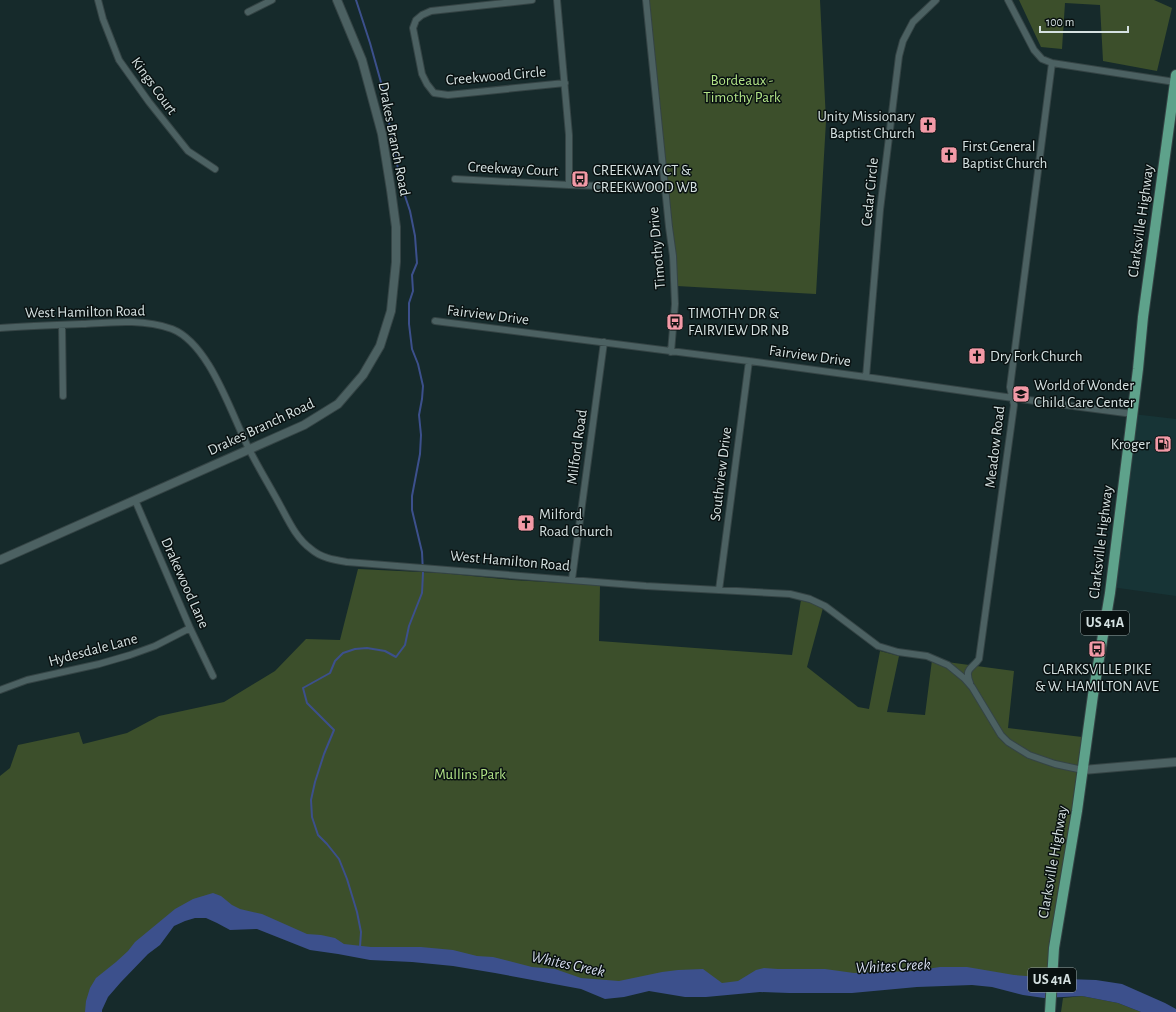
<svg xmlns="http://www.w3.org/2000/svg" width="1176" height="1012" font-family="'Alegreya Sans',sans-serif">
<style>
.built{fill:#173436}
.green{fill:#3c4f2b}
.water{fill:#3c508c}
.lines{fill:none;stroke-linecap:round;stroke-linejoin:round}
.stream{stroke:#3c508c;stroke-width:2}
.minor-casing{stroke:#354445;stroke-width:8}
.tertiary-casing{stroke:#354445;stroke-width:10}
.primary-casing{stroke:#354445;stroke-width:12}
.minor{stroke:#4c6162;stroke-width:6}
.tertiary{stroke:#4c6162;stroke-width:8}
.primary{stroke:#5ea28b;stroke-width:10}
.labels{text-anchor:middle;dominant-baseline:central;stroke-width:3;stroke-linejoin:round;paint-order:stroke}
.shield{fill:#091111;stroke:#98a3a3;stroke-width:1}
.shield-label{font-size:14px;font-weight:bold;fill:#d5e1e1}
.street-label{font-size:15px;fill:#d5e1e1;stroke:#091111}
.park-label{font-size:15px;fill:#b1e286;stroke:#091111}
.poi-label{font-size:15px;fill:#d5e1e1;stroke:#091111;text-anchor:start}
.water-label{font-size:16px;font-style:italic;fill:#d6ddef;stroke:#091111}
</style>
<rect width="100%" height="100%" fill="#162a2b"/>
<path class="built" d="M 1133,414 L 1176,419 L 1176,596 L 1111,587 Z"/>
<path class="green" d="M 649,0 L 820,0 L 826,121 L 816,294 L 677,286 L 675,252 Z
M 1019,0 L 1154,0 L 1172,8 L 1157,71 L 1103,61 L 1100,5 L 1065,3 L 1062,49 L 1041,47 Z
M 358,569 L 441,573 L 512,580 L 600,585 L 599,641 L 792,655 L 801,600 L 815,604 L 823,608 L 807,667 L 858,707 L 869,709 L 880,651 L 899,656 L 887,712 L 925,715 L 932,660 L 1014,671 L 1008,728 L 1082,737 L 1049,982 L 722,986 L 603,985 L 350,947 L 301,936 L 240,914 L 180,913 L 90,1012 L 0,1012 L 0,776 L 10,768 L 18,745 L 79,732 L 83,744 L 127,733 L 159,716 L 224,702 L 275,671 L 306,639 L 340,640 Z
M 1082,996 L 1118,1003 L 1141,1012 L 1061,1012 L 1063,998 Z"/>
<path class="water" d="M 213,893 L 221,896 L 232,905 L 240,909 L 262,914 L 307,934 L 321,935 L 335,938 L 344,944 L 371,947 L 421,947 L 453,950 L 477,956 L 493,957 L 532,967 L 555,969 L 581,978 L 619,981 L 662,972 L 678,970 L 703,969 L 722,983 L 738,981 L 756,970 L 764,968 L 778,969 L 825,969 L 854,973 L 913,971 L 940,967 L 967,967 L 1014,975 L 1067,979 L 1096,980 L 1122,984 L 1165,1003 L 1176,1009 L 1176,1012 L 1141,1012 L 1118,1003 L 1082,996 L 1044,998 L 1023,995 L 992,987 L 972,985 L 917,987 L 852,993 L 789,993 L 760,992 L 706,997 L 685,997 L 649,991 L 624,997 L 605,999 L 581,989 L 495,973 L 453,966 L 412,962 L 370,960 L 338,954 L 310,950 L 257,929 L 230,930 L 217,923 L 206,918 L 195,918 L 185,921 L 174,926 L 160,945 L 148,954 L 121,982 L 108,997 L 102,1010 L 102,1012 L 85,1012 L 86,1001 L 90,988 L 96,978 L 116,962 L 128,951 L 135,942 L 175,909 L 193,899 Z"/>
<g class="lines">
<path class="stream" d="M 356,0 L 370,43 L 382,86 L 397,164 L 404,193 L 410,211 L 415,236 L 417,263 L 412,275 L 413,291 L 409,303 L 409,324 L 412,349 L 418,364 L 423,386 L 422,399 L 419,415 L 421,435 L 420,454 L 412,496 L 412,510 L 422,552 L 423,573 L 422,593 L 409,626 L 405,645 L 396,657 L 385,651 L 367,648 L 355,649 L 343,653 L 335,661 L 330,673 L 303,688 L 307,703 L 334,730 L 324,754 L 315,782 L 311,800 L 312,817 L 318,835 L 327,844 L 339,859 L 347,879 L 357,912 L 361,932 L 360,947"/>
<g class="minor-casing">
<path id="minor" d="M 98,0 L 103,19 L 119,60 L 149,102 L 188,151 L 215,169
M 532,0 L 431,11 L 422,15 L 416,20 L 413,28 L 422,74 L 427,84 L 434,93 L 448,95 L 565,83
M 557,0 L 569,135 L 569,185
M 646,0 L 669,227 L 673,256 L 675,304 L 671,352
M 1008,0 L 1034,50 L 1042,59 L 1052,63 L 1175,82
M 248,12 L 272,0
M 455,179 L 569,185 L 665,188
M 435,321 L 749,361 L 866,377 L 1013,398 L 1133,414
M 62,325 L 63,396
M 0,328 C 28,326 57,325 85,324 C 114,322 144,319 172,329 C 210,344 231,414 249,449 C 259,469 271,488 281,507 C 289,522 297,539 311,549 C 321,558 335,560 347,562 L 646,586 L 790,594 L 810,599 L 825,606 L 878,646 L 898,652 L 927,656 L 948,665 L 965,679 L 972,687 L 1001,735 L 1008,742 L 1029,755 L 1055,764 L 1083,770
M 866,377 L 880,210 L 899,56 L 903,41 L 913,22 L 936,0
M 135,500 L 190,628 L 213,676
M 572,579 L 604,342
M 719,590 L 749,361
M 970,683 C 964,668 972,669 979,659 L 1014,405 L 1010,387 L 1052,63
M 0,690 L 27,680 L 99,664 L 130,655 L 155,646 L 190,628"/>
</g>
<g class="tertiary-casing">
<path id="tertiary" d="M 0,560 L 304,425 L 338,404 L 363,375 L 380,346 L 391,311 L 396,262 L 396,227 L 391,190 L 382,134 L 362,60 L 337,0
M 1083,770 L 1176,762"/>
</g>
<g class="primary-casing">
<path id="primary" d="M 1050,1012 L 1054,948 L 1077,811 L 1093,695 L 1110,593 L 1138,369 L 1143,317 L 1176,75"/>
</g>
<use href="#minor" class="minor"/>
<use href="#tertiary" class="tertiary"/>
<use href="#primary" class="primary"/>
</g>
<defs>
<g id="church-square" transform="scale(0.9)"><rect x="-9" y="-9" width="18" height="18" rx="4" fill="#f39aa7" stroke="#091111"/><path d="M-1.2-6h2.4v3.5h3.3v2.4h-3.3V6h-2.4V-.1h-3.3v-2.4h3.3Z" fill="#111"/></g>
<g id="bus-square" transform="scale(0.9)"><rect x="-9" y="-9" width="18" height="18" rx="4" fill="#f39aa7" stroke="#091111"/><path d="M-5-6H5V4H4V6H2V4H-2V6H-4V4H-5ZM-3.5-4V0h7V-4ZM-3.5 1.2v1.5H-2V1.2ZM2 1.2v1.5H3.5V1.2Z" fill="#111"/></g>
<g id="school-square" transform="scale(0.9)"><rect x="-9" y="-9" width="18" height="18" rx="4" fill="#f39aa7" stroke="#091111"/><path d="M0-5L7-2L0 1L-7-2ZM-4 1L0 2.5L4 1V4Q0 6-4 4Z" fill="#111"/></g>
<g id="fuel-square" transform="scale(0.9)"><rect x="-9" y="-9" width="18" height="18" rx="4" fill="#f39aa7" stroke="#091111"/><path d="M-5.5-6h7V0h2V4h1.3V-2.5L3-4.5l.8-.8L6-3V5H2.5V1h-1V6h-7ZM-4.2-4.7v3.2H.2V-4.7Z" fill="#111"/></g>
</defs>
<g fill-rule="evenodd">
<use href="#church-square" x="928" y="125"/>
<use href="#church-square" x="949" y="155"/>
<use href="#bus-square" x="580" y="179"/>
<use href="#bus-square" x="675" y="322"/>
<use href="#church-square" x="977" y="356"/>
<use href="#school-square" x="1021" y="394"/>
<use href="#fuel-square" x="1163" y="444"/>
<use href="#church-square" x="526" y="523"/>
<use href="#bus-square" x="1097" y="649"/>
</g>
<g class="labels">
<g class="shield">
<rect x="1081" y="611" width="48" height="24" rx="3"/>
<rect x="1028" y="968" width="48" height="24" rx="3"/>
</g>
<g class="shield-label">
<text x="1105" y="623">US 41A</text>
<text x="1052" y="980">US 41A</text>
</g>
<g class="street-label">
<text transform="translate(496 76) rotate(-5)">Creekwood Circle</text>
<text transform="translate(154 86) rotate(54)">Kings Court</text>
<text transform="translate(394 139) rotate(79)">Drakes Branch Road</text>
<text transform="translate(513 169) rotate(3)">Creekway Court</text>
<text transform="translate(870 192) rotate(-84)">Cedar Circle</text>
<text transform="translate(1141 221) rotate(-82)">Clarksville Highway</text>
<text transform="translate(657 248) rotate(-95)">Timothy Drive</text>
<text transform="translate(85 312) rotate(-1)">West Hamilton Road</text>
<text transform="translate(488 315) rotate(7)">Fairview Drive</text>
<text transform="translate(810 356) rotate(8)">Fairview Drive</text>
<text transform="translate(261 427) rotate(-25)">Drakes Branch Road</text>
<text transform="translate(577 447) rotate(-82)">Milford Road</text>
<text transform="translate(995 447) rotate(-83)">Meadow Road</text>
<text transform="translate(721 474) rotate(-83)">Southview Drive</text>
<text transform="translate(1101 542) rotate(-83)">Clarksville Highway</text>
<text transform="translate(510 561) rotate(5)">West Hamilton Road</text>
<text transform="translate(185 583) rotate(66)">Drakewood Lane</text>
<text transform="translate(93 650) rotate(-15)">Hydesdale Lane</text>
<text transform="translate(1053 862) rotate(-80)">Clarksville Highway</text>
</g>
<g class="park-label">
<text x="742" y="80">Bordeaux -<tspan x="742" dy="17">Timothy Park</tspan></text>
<text x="470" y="774">Mullins Park</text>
</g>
<g class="poi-label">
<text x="915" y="116" text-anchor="end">Unity Missionary<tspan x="915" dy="17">Baptist Church</tspan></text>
<text x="962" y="146">First General<tspan x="962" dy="17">Baptist Church</tspan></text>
<text x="593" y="170">CREEKWAY CT &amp;<tspan x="593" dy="17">CREEKWOOD WB</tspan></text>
<text x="688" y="313">TIMOTHY DR &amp;<tspan x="688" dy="17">FAIRVIEW DR NB</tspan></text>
<text x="990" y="356">Dry Fork Church</text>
<text x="1034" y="385">World of Wonder<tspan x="1034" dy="17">Child Care Center</tspan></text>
<text x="1150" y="444" text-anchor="end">Kroger</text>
<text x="539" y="514">Milford<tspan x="539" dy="17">Road Church</tspan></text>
<text x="1097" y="669" text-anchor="middle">CLARKSVILLE PIKE<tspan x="1097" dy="17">&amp; W. HAMILTON AVE</tspan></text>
</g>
<g class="water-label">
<text transform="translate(568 964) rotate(12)">Whites Creek</text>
<text transform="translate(893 966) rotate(-3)">Whites Creek</text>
</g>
</g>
<path d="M1040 26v6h88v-6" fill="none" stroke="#d5e1e1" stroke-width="2"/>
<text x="1046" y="26" font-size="12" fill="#d5e1e1" stroke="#091111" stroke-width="3" paint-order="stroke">100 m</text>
</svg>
